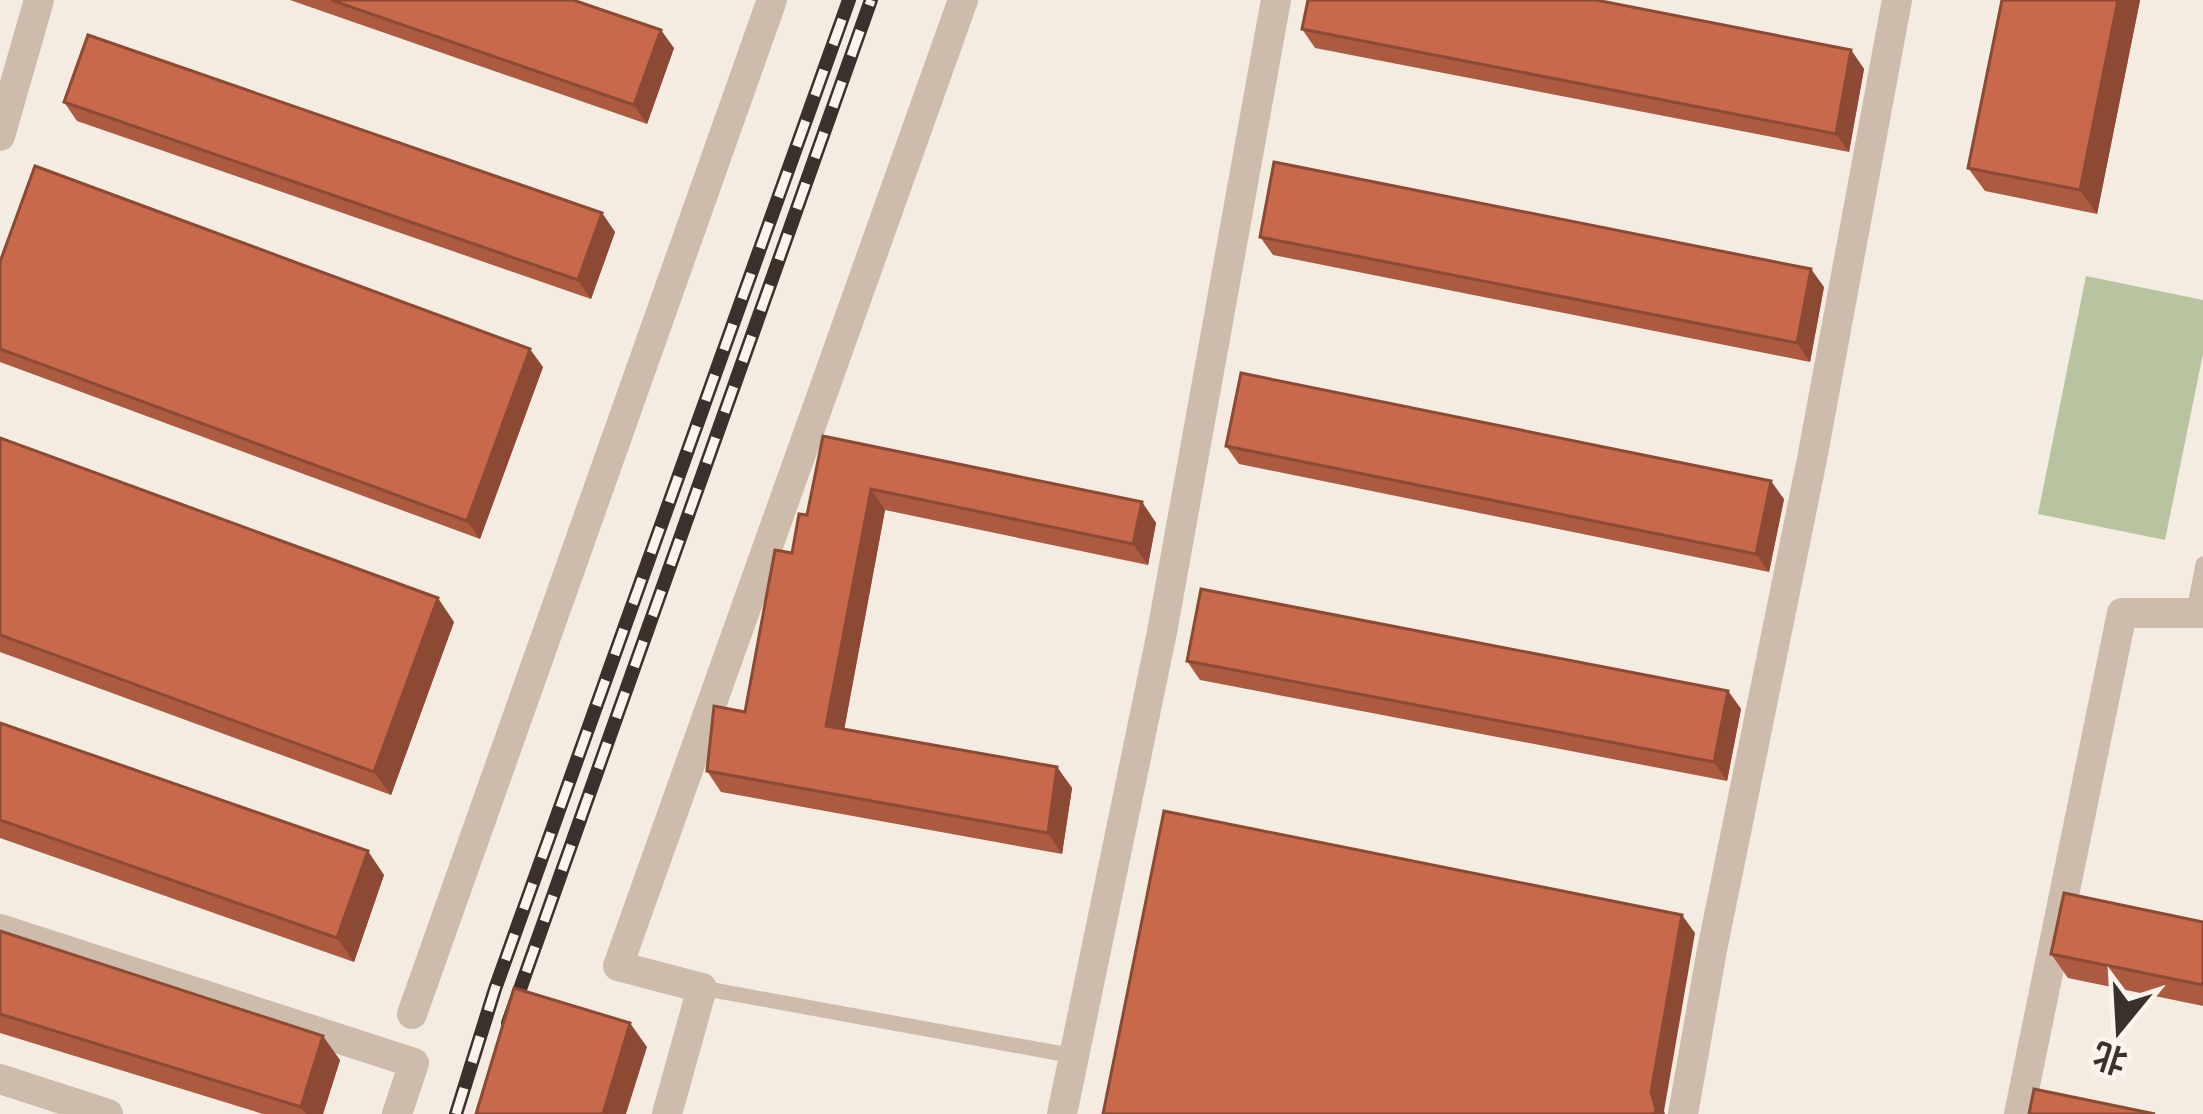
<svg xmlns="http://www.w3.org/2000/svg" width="2203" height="1114" font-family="Arial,'Noto Sans SC',sans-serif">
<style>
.park{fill:#b8c4a0}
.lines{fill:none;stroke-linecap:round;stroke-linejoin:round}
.service{stroke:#cdbbac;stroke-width:15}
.minor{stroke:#cdbbac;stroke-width:30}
.rail-casing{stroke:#3b302b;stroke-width:14}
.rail{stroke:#fbf5ee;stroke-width:9;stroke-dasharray:27;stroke-linecap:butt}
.wall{fill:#ac5a40}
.shaded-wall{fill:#8c4a34}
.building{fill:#c8694b;stroke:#8c4a34;stroke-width:3}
</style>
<rect width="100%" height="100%" fill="#f4ebe1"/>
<path class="park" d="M 2086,276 L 2203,300 L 2203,354 L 2165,540 L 2038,514 Z"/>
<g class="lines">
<path class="service" d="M 2194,611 L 2203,564
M 702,988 L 1074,1056"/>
<path class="minor" d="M 0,136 L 39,0
M 0,929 L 414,1063 L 397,1114
M 412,1014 L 772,0
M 0,1079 L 108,1114
M 667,1114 L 702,988 L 618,966 L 963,0
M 1062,1114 L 1162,632 L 1276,0
M 1683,1114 L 1712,950 L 1812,459 L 1897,0
M 2019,1114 L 2122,613 L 2203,613"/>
<g class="rail-casing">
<path id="rail" d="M 508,1023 L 871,0
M 456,1114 L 495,989 L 849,0"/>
</g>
<use href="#rail" class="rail"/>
</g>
<path class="wall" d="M 290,0 L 573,0 L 674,48 L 647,124 Z
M 2002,0 L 2140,0 L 2097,214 L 1985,191 L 1968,168 Z
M 1302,29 L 1851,50 L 1864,69 L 1849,152 L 1315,48 Z
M 64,102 L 602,213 L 615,232 L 591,299 L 77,121 Z
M 1260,237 L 1824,287 L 1810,362 L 1273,255 Z
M 0,262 L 543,367 L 480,539 L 0,362 Z
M 823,436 L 1142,502 L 1156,523 L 1148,565 L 885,510 L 844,729 L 1057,767 L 1072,788 L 1062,854 L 721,792 L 707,771 L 745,712 L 792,553 L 807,515 Z
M 0,438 L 454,622 L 391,795 L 0,652 Z
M 1226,446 L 1784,499 L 1769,572 L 1239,464 Z
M 1187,661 L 1728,691 L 1741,709 L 1727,781 L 1200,680 Z
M 0,723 L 384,875 L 354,962 L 0,838 Z
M 2203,922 L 2203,1006 L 2068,978 L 2051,954 Z
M 0,931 L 340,1060 L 323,1114 L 263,1114 L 0,1033 Z"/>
<path class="shaded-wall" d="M 2118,0 L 2140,0 L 2097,214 L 2080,190 Z
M 661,30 L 674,48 L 647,124 L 634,105 Z
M 1851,50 L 1864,69 L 1849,152 L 1836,134 Z
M 602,213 L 615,232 L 591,299 L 578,280 Z
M 1811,269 L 1824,287 L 1810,362 L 1797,343 Z
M 530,349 L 543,367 L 480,539 L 467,521 Z
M 1771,481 L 1784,499 L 1769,572 L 1756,554 Z
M 871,489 L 885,510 L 841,747 L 826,726 Z
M 1142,502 L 1156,523 L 1148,565 L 1133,544 Z
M 438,598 L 454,622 L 391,795 L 374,772 Z
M 1728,691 L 1741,709 L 1727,781 L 1714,762 Z
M 1057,767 L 1072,788 L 1062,854 L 1048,833 Z
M 368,851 L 384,875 L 354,962 L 337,938 Z
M 1682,915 L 1695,933 L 1664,1111 L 1665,1114 L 1655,1114 L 1651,1092 Z
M 630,1023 L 647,1047 L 626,1114 L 603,1114 Z
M 323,1036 L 340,1060 L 323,1114 L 306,1114 L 301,1107 Z"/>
<path class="building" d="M 331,0 L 573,0 L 661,30 L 634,105 Z
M 1308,0 L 1596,0 L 1851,50 L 1836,134 L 1302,29 Z
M 2002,0 L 2118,0 L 2080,190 L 1968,168 Z
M 88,35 L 602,213 L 578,280 L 64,102 Z
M 1274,162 L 1811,269 L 1797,343 L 1260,237 Z
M 35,166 L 530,349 L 467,521 L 0,349 L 0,262 Z
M 1241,373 L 1771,481 L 1756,554 L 1226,446 Z
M 823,436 L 1142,502 L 1133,544 L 871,489 L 826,726 L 1057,767 L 1048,833 L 707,771 L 714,706 L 745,712 L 775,550 L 792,553 L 799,514 L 807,515 Z
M 0,438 L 438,598 L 374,772 L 0,635 Z
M 1201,589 L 1728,691 L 1714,762 L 1187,661 Z
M 0,723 L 368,851 L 337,938 L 0,820 Z
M 1164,811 L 1682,915 L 1651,1092 L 1656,1109 L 1655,1114 L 1103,1114 Z
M 2064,893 L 2203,922 L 2203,985 L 2051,954 Z
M 0,931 L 323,1036 L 301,1107 L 0,1014 Z
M 514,988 L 630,1023 L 603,1114 L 476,1114 Z
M 2034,1089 L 2155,1114 L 2029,1114 Z"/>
<g transform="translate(2119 1030) rotate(198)" stroke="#fbf5ee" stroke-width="9" paint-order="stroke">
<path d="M0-9L21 45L0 30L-21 45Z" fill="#3b302b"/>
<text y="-18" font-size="33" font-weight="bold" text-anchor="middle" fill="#3b302b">北</text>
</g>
</svg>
